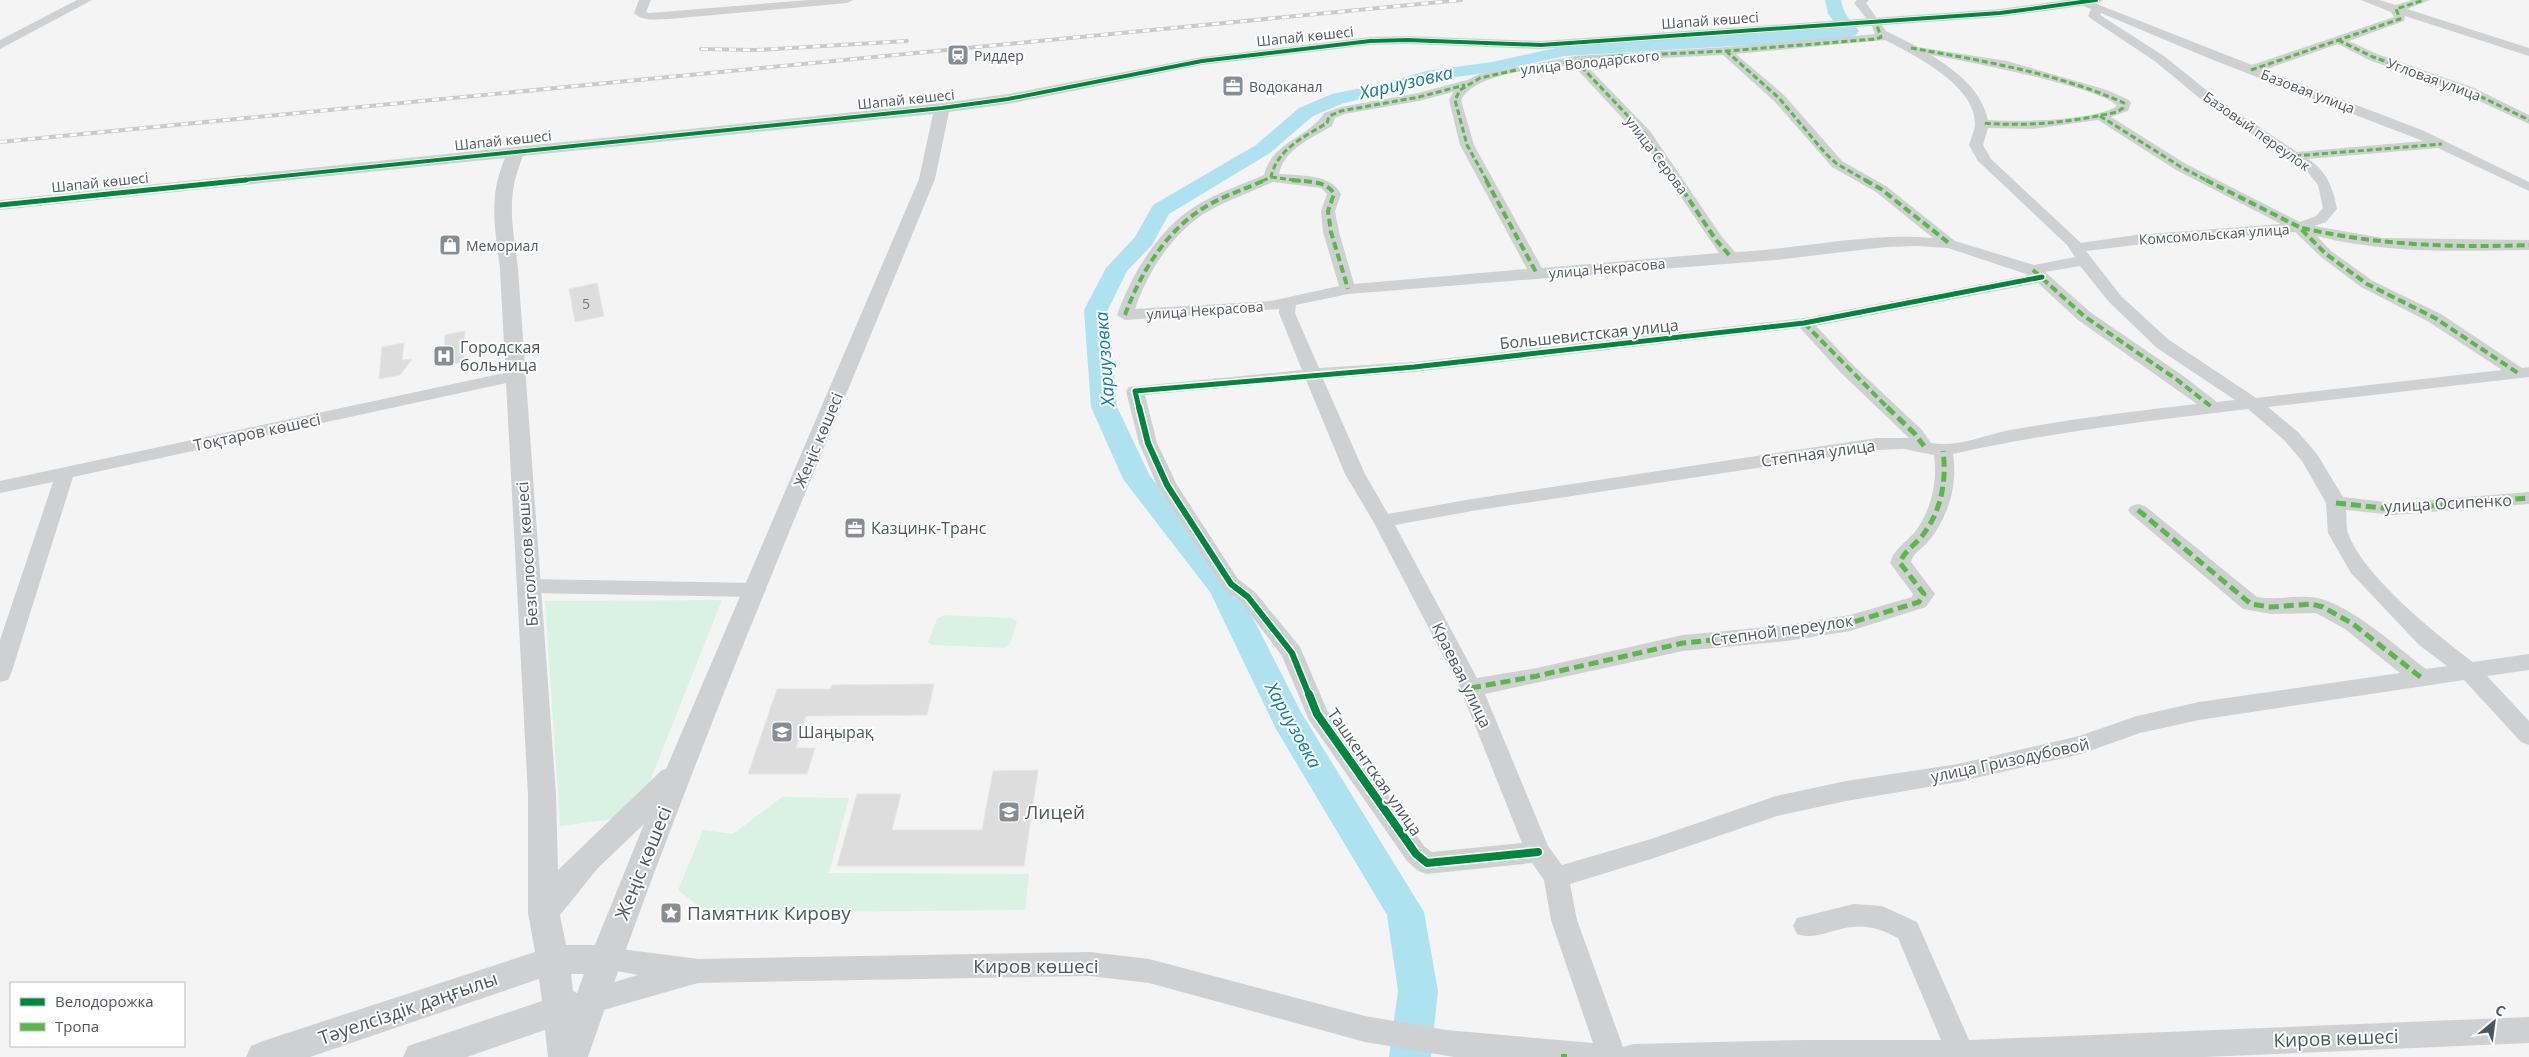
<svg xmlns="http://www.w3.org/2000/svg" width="2529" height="1057" font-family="'Open Sans',sans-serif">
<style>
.green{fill:#d9f2e3}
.water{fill:#aee2f0}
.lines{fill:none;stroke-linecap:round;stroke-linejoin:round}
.river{fill:#aee2f0;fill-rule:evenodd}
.building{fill:#ddddde;stroke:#e5e6e7}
.minor{fill:#ced0d2;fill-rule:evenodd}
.tertiary{fill:#ced0d2;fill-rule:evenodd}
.rail-casing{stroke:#c9cacc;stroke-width:4}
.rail{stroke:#fff;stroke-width:2.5;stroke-dasharray:7;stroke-linecap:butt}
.quiet-far3{stroke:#58b947;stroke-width:3;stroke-dasharray:6 3;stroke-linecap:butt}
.quiet-far2{stroke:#58b947;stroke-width:4;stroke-dasharray:8 4;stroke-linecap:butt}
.quiet-far1{stroke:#58b947;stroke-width:5;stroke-dasharray:10 5;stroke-linecap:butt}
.quiet{stroke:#58b947;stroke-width:6;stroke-dasharray:12 6;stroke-linecap:butt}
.cycleway-far3-casing{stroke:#fff;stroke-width:5.5}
.cycleway-far2-casing{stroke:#fff;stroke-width:8}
.cycleway-far1-casing{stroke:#fff;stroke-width:9}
.cycleway-casing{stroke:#fff;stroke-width:11}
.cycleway-far3{stroke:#00873e;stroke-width:4}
.cycleway-far2{stroke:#00873e;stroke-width:5}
.cycleway-far1{stroke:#00873e;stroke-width:6}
.cycleway{stroke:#00873e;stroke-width:8}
.labels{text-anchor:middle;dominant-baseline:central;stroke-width:4;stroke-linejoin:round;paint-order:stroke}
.far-street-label{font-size:14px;fill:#4a5661;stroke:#fff}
.far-poi-label{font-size:14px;fill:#4a5661;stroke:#fff;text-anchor:start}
.number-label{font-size:14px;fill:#707881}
.street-label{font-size:16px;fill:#4a5661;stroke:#fff}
.poi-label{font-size:16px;fill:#4a5661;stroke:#fff;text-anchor:start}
.water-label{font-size:18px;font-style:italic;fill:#0c7c9b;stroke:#fff}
.near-poi-label{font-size:19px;fill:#4a5661;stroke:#fff;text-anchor:start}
.near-street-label{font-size:19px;fill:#4a5661;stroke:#fff}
</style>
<rect width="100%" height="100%" fill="#f4f4f4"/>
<path class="green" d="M 722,600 L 636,816 L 560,826 L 545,601 Z
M 944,615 L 1012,618 L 1017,622 L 1010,644 L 1004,648 L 932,645 L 928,642 L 937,619 Z
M 782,797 L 849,798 L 829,873 L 1029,874 L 1025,910 L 708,913 L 678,890 L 703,830 L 733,834 Z"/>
<path class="water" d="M 1826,0 L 1839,0 L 1854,30 L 1845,30 L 1826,5 Z"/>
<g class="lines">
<path class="river" d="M 1825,0 L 1841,0 L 1844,13 L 1859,31 L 1856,35 L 1833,40 L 1565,56 L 1492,72 L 1428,81 L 1391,93 L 1344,103 L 1313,116 L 1270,153 L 1169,214 L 1152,245 L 1127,271 L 1108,310 L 1117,407 L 1150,476 L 1234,581 L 1302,714 L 1424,912 L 1438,991 L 1431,1057 L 1389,1057 L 1398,991 L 1387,915 L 1276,729 L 1210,592 L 1123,479 L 1091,407 L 1084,310 L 1106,268 L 1135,237 L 1153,205 L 1256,145 L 1299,108 L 1332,94 L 1381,84 L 1426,71 L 1492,62 L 1565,46 L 1839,28 L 1828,14 Z"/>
</g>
<path class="building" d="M 597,283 L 604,316 L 575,322 L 569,289 Z
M 465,331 L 464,362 L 443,366 L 435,354 L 444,352 L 445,335 Z
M 404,343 L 402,360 L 412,359 L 400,375 L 379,379 L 382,347 Z
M 934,684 L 927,715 L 806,716 L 796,748 L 815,748 L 807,774 L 748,774 L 777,689 L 831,689 L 832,685 Z
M 1038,770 L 1024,866 L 837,866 L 857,794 L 901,794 L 892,830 L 982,830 L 993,771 Z"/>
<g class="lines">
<path class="minor" d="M 77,0 L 92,0 L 0,49 L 0,40 Z
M 639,0 L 651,0 L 646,12 L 649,13 L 809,0 L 853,0 L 847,3 L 669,19 C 657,19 643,22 634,13 Z
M 1857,0 L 1869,0 L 1866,3 L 1886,31 L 1918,47 L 2007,61 L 2107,90 L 2129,100 L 2131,103 L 2128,111 L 2111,117 L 2186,164 L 2300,222 L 2316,216 L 2323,208 L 2318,185 L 2306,170 L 2210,107 L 2156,62 L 2090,18 L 2088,16 L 2091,9 L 2081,5 L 2081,1 L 2089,1 L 2252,65 L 2394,17 L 2391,12 L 2361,0 L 2379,0 L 2396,5 L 2412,0 L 2430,0 L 2407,9 L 2529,48 L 2529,56 L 2405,16 L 2404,21 L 2349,41 L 2377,54 L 2474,88 L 2529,115 L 2529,124 L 2464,94 L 2369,60 L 2338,44 L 2264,70 L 2422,130 L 2529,182 L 2529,191 L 2438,148 L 2308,159 C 2327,171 2333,188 2337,209 L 2326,222 L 2314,226 L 2383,238 L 2529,240 L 2529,250 C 2459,251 2385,254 2317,236 L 2331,251 L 2373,281 L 2441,314 L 2522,368 L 2529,367 L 2529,377 L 2268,407 L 2298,432 L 2317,454 L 2343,497 L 2393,503 L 2529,492 L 2529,504 L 2393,515 L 2346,510 C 2347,517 2346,527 2348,533 C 2363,576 2437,635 2473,662 L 2529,654 L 2529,670 L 2487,676 L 2529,721 L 2529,745 L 2521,742 L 2464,680 L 2199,720 L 2140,733 L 2081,754 L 1958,782 L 1846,801 L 1777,816 L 1651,859 L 1570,884 L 1577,920 L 1623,1047 L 1633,1044 L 1804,1040 L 1941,1040 L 1898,938 C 1884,931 1870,925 1853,927 C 1834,928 1815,941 1797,934 L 1793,926 L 1797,918 L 1854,904 L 1882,906 L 1917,922 L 1969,1040 L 2529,1017 L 2529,1043 L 2204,1057 L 1454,1057 L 1365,1042 L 1149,983 L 1090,976 L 698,983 L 593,1013 L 583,1009 L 579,1000 L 583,991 L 638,975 L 595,967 L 591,959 L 595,951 L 605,947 L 699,959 L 1090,952 L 1149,959 L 1365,1016 L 1446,1030 L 1593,1043 L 1551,920 L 1544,880 L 1532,863 L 1427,874 L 1418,871 L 1407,861 L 1309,720 L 1282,656 L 1241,602 L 1224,589 L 1157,485 L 1139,443 L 1126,391 L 1129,387 L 1302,370 L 1279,313 L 1279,309 L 1125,320 L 1117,315 C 1131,275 1158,230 1194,207 C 1216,193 1241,185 1264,175 C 1272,141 1309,138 1324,113 L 1341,107 L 1418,93 L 1467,80 L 1480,74 L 1575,56 L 1726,47 L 1875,34 L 1871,24 L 1854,3 ZM 2101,13 L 2213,60 L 2423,141 L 2297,152 L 2220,101 L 2164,56 L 2100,15 ZM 1885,40 C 1914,55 1975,85 1975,123 C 1975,130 1971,138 1969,145 L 1978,161 L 2067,245 L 2075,257 L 2034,265 L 1955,241 L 1886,186 L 1842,161 L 1784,95 L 1736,54 ZM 1723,55 L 1774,101 L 1832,167 L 1876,192 L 1933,238 C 1869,232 1800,249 1735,252 L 1722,237 L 1650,131 L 1585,64 L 1619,60 ZM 1931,55 C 1961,60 2103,88 2117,106 C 2095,121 2016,122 1988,120 C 1981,89 1956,71 1931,55 ZM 1573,65 L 1640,137 L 1719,253 L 1542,268 L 1474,145 L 1461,100 C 1475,72 1544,68 1573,65 ZM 1453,92 L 1449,100 L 1460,145 L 1527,269 L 1354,284 L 1339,232 L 1335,211 L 1341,194 C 1331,173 1299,176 1279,174 C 1284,149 1312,138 1332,126 L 1335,118 L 1344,114 L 1419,101 ZM 2098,120 L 2176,170 L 2281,224 L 2135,235 L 2081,243 L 1991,159 L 1983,145 L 1988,128 L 2033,129 ZM 1273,182 L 1321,188 L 1327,194 L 1321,211 L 1323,232 L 1339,286 L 1271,301 L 1135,309 C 1147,273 1173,232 1207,212 C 1228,200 1251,192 1273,182 ZM 2295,232 L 2321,257 L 2361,287 L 2429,322 L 2502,370 L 2256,398 L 2169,340 L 2121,296 L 2086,251 L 2135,245 ZM 1917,246 L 1948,248 L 2029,275 L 1804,318 L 1414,362 L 1319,368 L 1295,313 L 1296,305 L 1348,294 L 1775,260 L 1886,247 ZM 2080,266 L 2109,302 L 2157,348 L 2235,400 L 2217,402 L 2182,375 L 2090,312 L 2045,272 ZM 2038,283 L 2078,320 L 2197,404 C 2135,411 2072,419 2010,430 C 1985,435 1956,448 1931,443 L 1922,430 L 1853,365 L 1816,326 ZM 1800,328 L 1841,373 L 1909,438 L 1876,438 L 1472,499 L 1388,514 L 1365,474 L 1323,379 L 1414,372 ZM 1306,380 L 1345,474 L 1373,521 L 1460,688 L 1522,843 L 1432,852 L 1425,847 L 1327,710 L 1300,647 L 1255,592 L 1238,579 L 1177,485 L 1157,443 L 1145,395 ZM 2248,409 L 2284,440 L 2302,461 L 2326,503 L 2328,533 L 2351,573 L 2419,645 L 2447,666 L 2426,669 C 2398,648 2345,599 2310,597 C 2292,596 2275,600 2257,597 L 2145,506 L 2138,504 L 2131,506 L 2128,510 L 2131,514 L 2243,609 L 2271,614 L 2316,613 L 2345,629 L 2400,673 L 2199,702 L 2137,716 L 2079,736 L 1958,764 L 1846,781 L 1776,796 L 1651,839 L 1562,865 L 1548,846 L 1485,694 L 1683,651 L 1787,641 L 1850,631 L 1926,607 L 1935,594 L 1911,562 C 1913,553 1922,549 1928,542 C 1948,518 1958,486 1953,454 C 2050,432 2149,421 2248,409 ZM 1904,449 L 1934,455 C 1938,481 1931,512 1914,533 C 1905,543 1894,549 1890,563 L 1913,594 L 1912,597 L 1850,615 L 1787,625 L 1683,635 L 1537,668 L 1477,678 L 1395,525 L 1472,511 L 1876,450 Z
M 514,371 L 520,372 L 523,376 L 520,380 L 73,477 L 11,674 L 8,680 L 0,682 L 0,640 L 53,482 L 0,493 L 0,481 Z
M 530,579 L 755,583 L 762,585 L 766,590 L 762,595 L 755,597 L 530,593 L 523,591 L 520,586 L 523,581 Z"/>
<path class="tertiary" d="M 2066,0 L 2103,0 L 2096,4 L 2000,17 L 1541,49 L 1407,44 L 1370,45 L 1202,65 L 1008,104 L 949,112 L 935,179 C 816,470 690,759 588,1057 L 548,1057 L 545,1030 L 467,1057 L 403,1057 L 408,1046 L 542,1001 L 539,979 L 310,1057 L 246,1057 L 251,1046 L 263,1041 L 535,952 L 528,913 L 528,795 L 500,269 C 495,227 488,198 505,158 L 0,210 L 0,200 L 942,103 L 1008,94 L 1202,57 L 1370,37 L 1407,36 L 1541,41 L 2000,9 ZM 933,114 L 919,179 L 666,769 L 662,770 L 558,870 L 556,795 L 518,269 C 513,225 505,199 523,156 ZM 644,824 L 595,945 L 566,945 L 560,915 L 598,868 ZM 571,974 L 584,974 L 577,993 L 573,991 Z"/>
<g class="rail-casing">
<path id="rail" d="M 701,49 L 756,50 L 907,41
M 0,142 L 1461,0"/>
</g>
<use href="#rail" class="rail"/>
<path class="quiet-far3" d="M 2338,40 L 2373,57 L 2469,91 L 2529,120
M 1911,48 C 1983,61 2057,73 2124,103 L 2123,108 L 2117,112 C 2072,122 2028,127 1982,123
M 1726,51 L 1779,98 L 1825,153 L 1837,164 L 1867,181
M 1575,60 L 1645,134 L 1676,181
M 2251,70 L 2400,19 L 2396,9 L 2424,0
M 2100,116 L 2181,167 L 2208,181
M 2295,156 L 2442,144
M 1271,177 L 1301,181
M 1262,181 L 1271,177 C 1277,149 1304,137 1327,123 L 1329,116 L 1341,111 L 1419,97 L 1465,85
M 1487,181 L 1467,145 L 1455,100 L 1460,90 L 1480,78 L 1534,66 L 1619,56 L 1726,51 L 1876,39 L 1881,37 L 1875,20"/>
<path class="quiet-far2" d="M 1292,180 C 1306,182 1327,180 1334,194 L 1328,211 L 1331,232 L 1348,289
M 1486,180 L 1537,274
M 1676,180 L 1716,240 L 1731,257
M 1865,180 L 1881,189 L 1950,244
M 2206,180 L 2299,227 L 2326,254 L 2367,284 L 2435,318 L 2518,373
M 2302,228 C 2377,245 2452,248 2529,245
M 2033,270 L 2084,316 L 2176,379 L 2213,408
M 1125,315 C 1139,276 1164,234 1199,211 C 1219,197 1243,190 1265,180
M 1804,323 L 1888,408"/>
<path class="quiet-far1" d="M 1887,407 L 1915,434 L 1924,446
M 2336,503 L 2393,509 L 2529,498
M 2138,510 L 2251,604 L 2271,607 L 2311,604 L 2323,607 L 2353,624 L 2423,679
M 1471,688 L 1537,676 L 1683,643 L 1787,633 L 1850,623 L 1919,602 L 1924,594 L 1900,563 C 1904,551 1914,546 1922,536 C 1941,512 1947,481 1943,451"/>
<path class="quiet" d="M 1564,1054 L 1564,1057"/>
<g class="cycleway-far3-casing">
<path id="cycleway-far3" d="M 234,181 L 942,108 L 1008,99 L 1202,61 L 1370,41 L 1407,40 L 1541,45 L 2000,13 L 2096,0"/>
</g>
<g class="cycleway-far2-casing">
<path id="cycleway-far2" d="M 0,205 L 246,180
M 1139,408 L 1135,391 L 1414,367 L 1804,323 L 2042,277"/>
</g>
<g class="cycleway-far1-casing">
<path id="cycleway-far1" d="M 1139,407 L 1148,443 L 1167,485 L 1231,584 L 1248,597 L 1292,653 L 1309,695"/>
</g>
<g class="cycleway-casing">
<path id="cycleway" d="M 1309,694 L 1317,714 L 1416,854 L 1427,863 L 1538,852"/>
</g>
<use href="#cycleway-far3" class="cycleway-far3"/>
<use href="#cycleway-far2" class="cycleway-far2"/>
<use href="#cycleway-far1" class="cycleway-far1"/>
<use href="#cycleway" class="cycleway"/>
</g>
<defs>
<g id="station-square" transform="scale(1.125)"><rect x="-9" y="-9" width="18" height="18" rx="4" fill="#868d94" stroke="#fff"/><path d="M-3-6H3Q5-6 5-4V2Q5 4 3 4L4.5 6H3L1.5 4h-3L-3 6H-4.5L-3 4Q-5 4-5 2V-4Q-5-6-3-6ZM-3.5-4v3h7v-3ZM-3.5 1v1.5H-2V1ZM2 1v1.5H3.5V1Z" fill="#fff"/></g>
<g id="office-square" transform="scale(1.125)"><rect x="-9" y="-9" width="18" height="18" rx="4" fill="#868d94" stroke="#fff"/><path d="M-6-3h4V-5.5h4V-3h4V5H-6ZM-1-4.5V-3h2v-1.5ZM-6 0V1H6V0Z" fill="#fff"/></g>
<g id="shop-square" transform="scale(1.125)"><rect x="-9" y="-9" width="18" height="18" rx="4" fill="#868d94" stroke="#fff"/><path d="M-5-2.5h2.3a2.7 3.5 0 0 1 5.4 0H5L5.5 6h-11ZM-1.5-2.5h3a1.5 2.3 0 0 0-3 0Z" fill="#fff"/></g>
<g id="hospital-square" transform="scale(1.125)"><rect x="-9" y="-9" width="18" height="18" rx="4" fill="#868d94" stroke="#fff"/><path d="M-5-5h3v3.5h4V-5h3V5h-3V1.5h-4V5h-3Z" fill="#fff"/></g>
<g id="school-square" transform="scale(1.125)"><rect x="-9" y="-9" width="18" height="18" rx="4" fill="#868d94" stroke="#fff"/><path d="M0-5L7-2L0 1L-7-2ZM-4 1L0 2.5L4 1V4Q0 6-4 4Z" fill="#fff"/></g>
<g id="sight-square" transform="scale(1.125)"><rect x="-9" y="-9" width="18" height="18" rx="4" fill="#868d94" stroke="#fff"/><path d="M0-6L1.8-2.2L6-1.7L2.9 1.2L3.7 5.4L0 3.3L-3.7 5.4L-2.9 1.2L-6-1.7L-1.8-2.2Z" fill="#fff"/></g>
</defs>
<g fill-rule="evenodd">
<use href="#station-square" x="958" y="55"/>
<use href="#office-square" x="1233" y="86"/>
<use href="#shop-square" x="450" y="245"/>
<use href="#hospital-square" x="444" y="356"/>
<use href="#office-square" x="855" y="528"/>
<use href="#school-square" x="782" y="732"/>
<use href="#school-square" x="1009" y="812"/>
<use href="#sight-square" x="671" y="913"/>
</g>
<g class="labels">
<g class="far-street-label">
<text transform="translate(1710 20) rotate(-4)">Шапай көшесі</text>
<text transform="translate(1305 36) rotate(-6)">Шапай көшесі</text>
<text transform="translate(1590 62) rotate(-6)">улица Володарского</text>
<text transform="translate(2434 79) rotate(20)">Угловая улица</text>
<text transform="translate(2308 91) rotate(21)">Базовая улица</text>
<text transform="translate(906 99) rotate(-6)">Шапай көшесі</text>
<text transform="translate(2257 131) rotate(35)">Базовый переулок</text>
<text transform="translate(503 140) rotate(-6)">Шапай көшесі</text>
<text transform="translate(1657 155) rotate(53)">улица Серова</text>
<text transform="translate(100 182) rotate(-6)">Шапай көшесі</text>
<text transform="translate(2214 234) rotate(-4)">Комсомольская улица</text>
<text transform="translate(1607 268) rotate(-5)">улица Некрасова</text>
<text transform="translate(1205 310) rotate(-4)">улица Некрасова</text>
</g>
<g class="far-poi-label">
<text x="974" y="55">Риддер</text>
<text x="1249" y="86">Водоканал</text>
<text x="466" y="245">Мемориал</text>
</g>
<g class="number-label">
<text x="586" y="303">5</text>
</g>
<g class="street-label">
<text transform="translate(1589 334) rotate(-6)">Большевистская улица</text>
<text transform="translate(257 432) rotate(-12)">Тоқтаров көшесі</text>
<text transform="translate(818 440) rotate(-67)">Жеңіс көшесі</text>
<text transform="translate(1818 453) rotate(-8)">Степная улица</text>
<text transform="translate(2448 503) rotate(-3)">улица Осипенко</text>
<text transform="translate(527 554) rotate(-94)">Безголосов көшесі</text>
<text transform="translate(1782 630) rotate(-8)">Степной переулок</text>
<text transform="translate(1462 675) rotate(64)">Краевая улица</text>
<text transform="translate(2010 760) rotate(-12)">улица Гризодубовой</text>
<text transform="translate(1375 772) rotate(55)">Ташкентская улица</text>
</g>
<g class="poi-label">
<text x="460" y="347">Городская<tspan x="460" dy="18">больница</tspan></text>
<text x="871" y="528">Казцинк-Транс</text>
<text x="798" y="732">Шаңырақ</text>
</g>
<g class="water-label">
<text transform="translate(1406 82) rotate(-13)">Хариузовка</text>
<text transform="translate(1104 359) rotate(-94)">Хариузовка</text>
<text transform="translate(1294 725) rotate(61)">Хариузовка</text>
</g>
<g class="near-poi-label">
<text x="1025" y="812">Лицей</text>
<text x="687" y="913">Памятник Кирову</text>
</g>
<g class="near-street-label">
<text transform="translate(643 863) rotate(-68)">Жеңіс көшесі</text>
<text x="1036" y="966">Киров көшесі</text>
<text transform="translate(408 1008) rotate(-19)">Тәуелсіздік даңғылы</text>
<text transform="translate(2336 1038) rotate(-2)">Киров көшесі</text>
</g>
</g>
<rect x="10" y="982" width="175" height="65" fill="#ffffff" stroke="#b7bbc0"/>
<rect x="20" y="998" width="25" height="8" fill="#00873e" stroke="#b7bbc0"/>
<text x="55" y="1007" font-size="15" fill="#4a5661">Велодорожка</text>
<rect x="20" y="1023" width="25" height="8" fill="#58b947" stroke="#b7bbc0"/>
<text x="55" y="1032" font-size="15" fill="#4a5661">Тропа</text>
<g transform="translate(2494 1022) rotate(29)" stroke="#ffffff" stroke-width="4" paint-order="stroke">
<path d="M0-4L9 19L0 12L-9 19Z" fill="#4a5661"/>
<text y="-8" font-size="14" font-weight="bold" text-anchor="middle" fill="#4a5661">С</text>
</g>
</svg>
